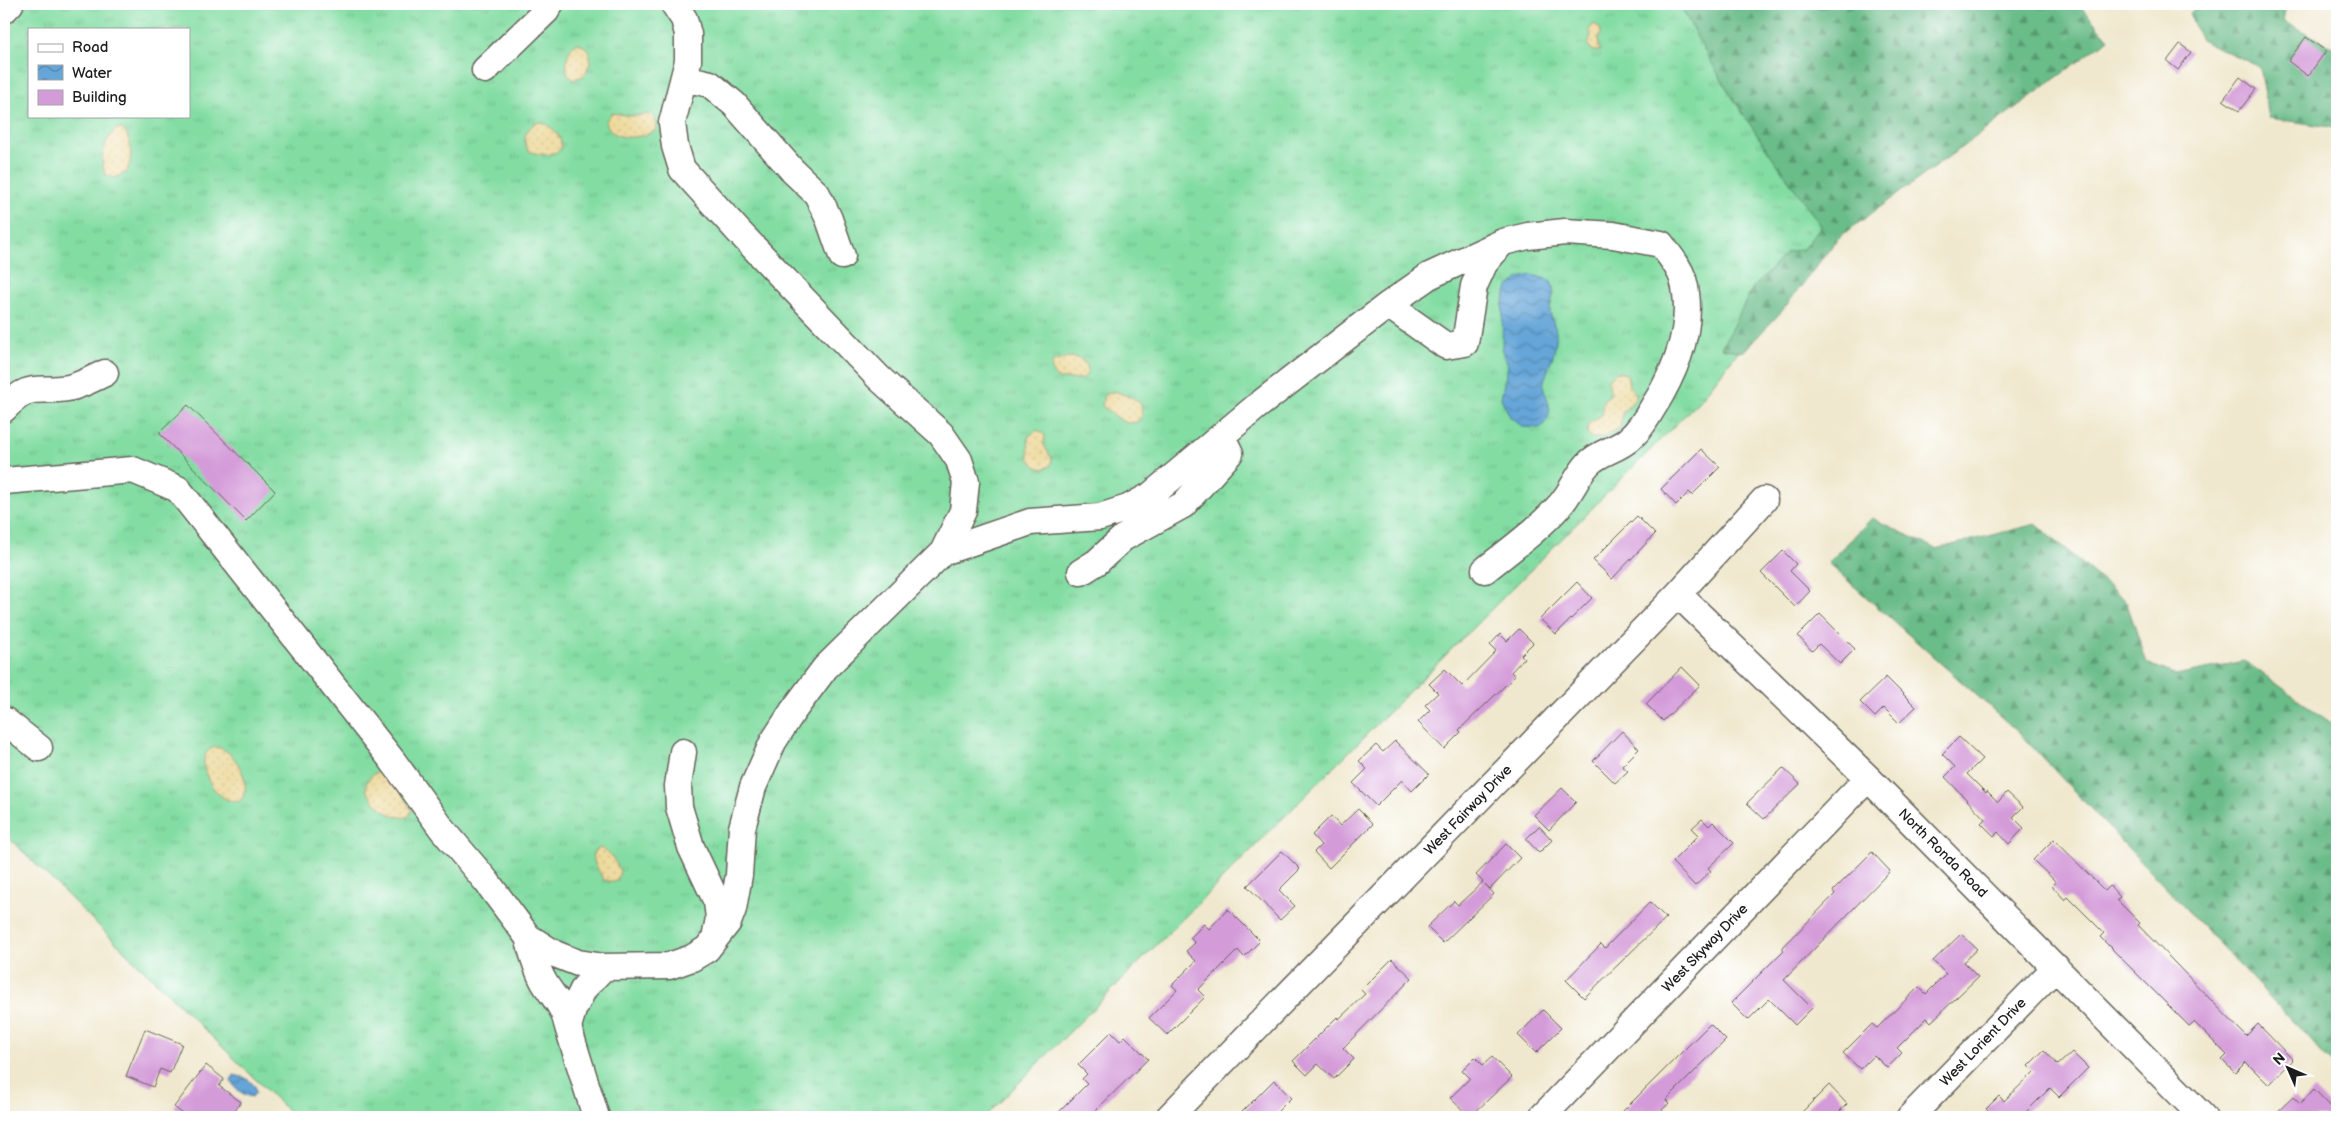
<svg xmlns="http://www.w3.org/2000/svg" width="2341" height="1121" font-family="'Balsamiq Sans',sans-serif">
<style>
.grass{fill:url(#grass-tufts);stroke:#507c60;fill-rule:evenodd}
.forest{fill:url(#forest-firs);stroke:#436c52}
.sand{fill:url(#sand-dots);stroke:#857b5d}
.water{fill:url(#water-waves);stroke:#40607a}
.building{fill:#d49bd9}
.lines{fill:none;stroke-linecap:round;stroke-linejoin:round}
.minor-casing{stroke:#66635a;stroke-width:29}
.minor{stroke:#fff;stroke-width:26}
.labels{text-anchor:middle;dominant-baseline:central;stroke-width:4;stroke-linejoin:round;paint-order:stroke}
.street-label{font-size:14px;fill:#1c1c1c;stroke:#fff}
</style>
<defs>
<pattern id="grass-tufts" width="24" height="20" patternUnits="userSpaceOnUse" patternTransform="scale(1.25)"><rect width="24" height="20" fill="#83dda3"/><path d="M3 7l-1-3M5 7V3M7 7l1-3M15 17l-1-3M17 17v-4M19 17l1-3" fill="none" stroke="#71bd8c"/></pattern>
<pattern id="forest-firs" width="22" height="20" patternUnits="userSpaceOnUse" patternTransform="scale(1.25)"><rect width="22" height="20" fill="#6abc89"/><path d="M5 1l3.5 6h-7zM16 11l3.5 6h-7z" fill="#56986f"/></pattern>
<pattern id="sand-dots" width="8" height="8" patternUnits="userSpaceOnUse" patternTransform="scale(1.25)"><rect width="8" height="8" fill="#eeda9e"/><path d="M2 2h.1M6 6h.1" fill="none" stroke="#ccba88" stroke-width="1.8" stroke-linecap="round"/></pattern>
<pattern id="water-waves" width="16" height="10" patternUnits="userSpaceOnUse" patternTransform="scale(1.25)"><rect width="16" height="10" fill="#65a5d8"/><path d="M0 5q4-4 8 0t8 0" fill="none" stroke="#5286ae"/></pattern>
</defs>
<rect width="100%" height="100%" fill="#fff"/>
<filter id="ink" filterUnits="userSpaceOnUse"><feTurbulence type="fractalNoise" baseFrequency=".02" numOctaves="2"/><feDisplacementMap in="SourceGraphic" scale="10" xChannelSelector="R" yChannelSelector="G"/><feConvolveMatrix kernelMatrix="1 2 1 2 8 2 1 2 1" color-interpolation-filters="sRGB"/></filter>
<filter id="wash" filterUnits="userSpaceOnUse"><feTurbulence type="fractalNoise" baseFrequency=".0096" numOctaves="4" result="noise"/><feDisplacementMap in="SourceGraphic" scale="20" xChannelSelector="R" yChannelSelector="G"/><feGaussianBlur stdDeviation="1.12" result="paint"/><feColorMatrix in="noise" values="0 0 0 0 0 0 0 0 0 0 0 0 0 0 0 0 0 1.4 0 .05"/><feComposite in="paint" operator="in"/></filter>
<g filter="url(#wash)">
<rect width="100%" height="100%" fill="#f0e8ce"/>
<path class="grass" d="M 26,4 L 1704,4 L 1843,207 L 1822,243 L 1702,398 L 985,1117 L 294,1117 L 4,833 L 4,26 ZM 29,29 L 189,29 L 189,116 L 29,116 Z"/>
<path class="forest" d="M 1680,4 L 2078,4 L 2109,39 L 1838,238 L 1782,311 L 1743,352 L 1721,348 L 1753,288 L 1787,252 L 1803,249 L 1821,226 C 1770,154 1718,83 1680,4 Z
M 2201,4 L 2286,4 L 2283,21 L 2337,49 L 2337,128 L 2269,118 L 2260,67 L 2201,40 L 2189,13 Z
M 1872,518 L 1936,549 L 2036,524 L 2126,601 L 2147,663 L 2176,675 L 2245,661 L 2337,727 L 2337,1068 L 2018,732 L 1828,563 Z"/>
<path class="sand" d="M 1594,24 L 1600,28 L 1601,33 L 1598,40 L 1600,51 L 1593,51 L 1588,45 L 1591,36 L 1589,30 Z
M 579,43 L 589,50 L 591,61 L 585,75 L 574,80 L 568,75 C 565,64 566,47 579,43 Z
M 612,113 L 633,116 L 650,114 L 657,122 L 656,130 C 642,139 610,143 606,121 Z
M 542,122 C 552,127 563,136 561,149 C 552,157 539,155 529,151 C 521,139 525,132 535,123 Z
M 116,129 L 122,129 C 133,137 133,162 126,173 L 114,178 L 105,174 C 99,158 104,141 116,129 Z
M 1069,357 L 1079,358 L 1087,365 L 1088,372 L 1083,379 L 1059,379 C 1052,375 1050,369 1053,362 Z
M 1617,372 L 1627,374 L 1629,386 L 1636,394 L 1636,398 L 1623,412 L 1620,428 L 1601,438 L 1591,438 L 1587,432 L 1588,424 L 1602,415 L 1603,400 L 1611,394 L 1608,379 Z
M 1114,391 L 1133,398 L 1141,404 L 1142,416 L 1137,422 L 1128,423 L 1122,421 L 1102,406 L 1104,395 Z
M 1037,430 L 1045,435 L 1044,445 L 1052,459 L 1050,466 L 1043,469 L 1035,466 L 1029,458 L 1028,437 Z
M 215,747 C 235,748 255,786 240,801 C 215,807 188,755 215,747 Z
M 382,771 L 388,772 L 412,810 L 408,817 C 389,820 376,804 366,790 C 365,780 372,773 382,771 Z
M 600,848 C 611,852 615,861 620,871 L 617,881 L 612,882 L 604,880 C 599,871 591,861 594,851 Z"/>
<path class="water" d="M 1532,275 L 1550,280 C 1557,292 1551,298 1550,310 C 1550,318 1555,325 1556,332 C 1558,351 1547,368 1543,385 C 1547,402 1557,413 1540,428 L 1523,427 L 1510,417 L 1501,398 L 1508,365 L 1502,348 L 1503,303 L 1508,287 L 1519,278 Z
M 234,1075 L 246,1078 L 255,1086 L 256,1093 L 252,1097 C 243,1096 235,1088 231,1081 Z"/>
<g id="blocks">
<path class="building" d="M 2306,37 L 2326,51 L 2308,76 L 2288,61 Z
M 2180,44 L 2191,52 L 2178,70 L 2167,61 Z
M 2240,77 L 2256,89 L 2239,111 L 2223,100 Z
M 188,405 L 275,491 L 246,521 L 159,433 Z
M 1701,449 L 1720,467 L 1692,495 L 1689,492 L 1676,505 L 1661,489 Z
M 1637,516 L 1655,534 L 1612,579 L 1593,560 Z
M 1783,551 L 1796,564 L 1790,571 L 1810,591 L 1795,607 L 1761,573 Z
M 1577,582 L 1592,598 L 1556,634 L 1540,619 Z
M 1820,614 L 1855,649 L 1840,664 L 1819,644 L 1812,651 L 1798,636 Z
M 1519,629 L 1533,643 L 1521,655 L 1524,658 L 1511,672 L 1515,676 L 1459,730 L 1461,732 L 1444,749 L 1418,722 L 1430,710 L 1425,705 L 1438,693 L 1429,684 L 1445,669 L 1462,686 L 1496,651 L 1490,645 L 1500,634 L 1507,641 Z
M 1682,667 L 1700,685 L 1663,721 L 1646,704 Z
M 1886,677 L 1916,707 L 1899,723 L 1884,708 L 1875,717 L 1860,702 Z
M 1622,731 L 1639,749 L 1622,766 L 1628,771 L 1615,783 L 1593,761 Z
M 1959,737 L 1982,759 L 1967,774 L 1986,793 L 1987,791 L 1998,802 L 2007,792 L 2023,807 L 2013,817 L 2024,828 L 2009,844 L 1998,832 L 1994,836 L 1981,823 L 1985,819 L 1945,777 L 1955,767 L 1942,754 Z
M 1395,741 L 1429,774 L 1412,791 L 1402,780 L 1376,806 L 1353,783 L 1367,769 L 1359,761 L 1376,745 L 1383,752 Z
M 1783,768 L 1800,784 L 1764,819 L 1747,803 Z
M 1562,788 L 1576,802 L 1549,830 L 1534,815 Z
M 1358,809 L 1373,824 L 1329,868 L 1314,852 L 1321,845 L 1312,835 L 1331,816 L 1340,826 Z
M 1702,819 L 1709,826 L 1713,822 L 1734,843 L 1708,868 L 1711,871 L 1695,886 L 1672,862 L 1699,835 L 1692,828 Z
M 1539,826 L 1552,840 L 1539,853 L 1526,839 Z
M 2054,839 L 2105,891 L 2110,886 L 2120,897 L 2117,900 L 2140,923 L 2138,925 L 2246,1036 L 2258,1024 L 2293,1060 L 2269,1085 L 2246,1062 L 2235,1073 L 2222,1060 L 2227,1055 L 2194,1022 L 2189,1026 L 2100,937 L 2104,933 L 2068,897 L 2065,900 L 2052,886 L 2056,882 L 2033,860 Z
M 1506,844 L 1520,858 L 1490,889 L 1485,884 L 1494,894 L 1443,943 L 1427,927 L 1454,901 L 1458,905 L 1483,882 L 1476,875 Z
M 1282,851 L 1300,869 L 1279,890 L 1295,906 L 1280,920 L 1247,886 Z
M 1872,852 L 1890,871 L 1784,980 L 1812,1008 L 1795,1025 L 1769,999 L 1748,1020 L 1731,1003 L 1784,950 L 1782,948 L 1835,894 L 1833,891 Z
M 1650,902 L 1666,918 L 1584,998 L 1566,980 L 1601,944 L 1605,948 Z
M 1228,909 L 1260,941 L 1244,957 L 1238,950 L 1198,990 L 1205,997 L 1167,1035 L 1149,1018 L 1177,990 L 1172,985 L 1196,961 L 1186,951 L 1195,943 L 1190,938 L 1204,924 L 1209,929 Z
M 1961,934 L 1977,949 L 1963,962 L 1978,977 L 1931,1022 L 1927,1018 L 1897,1048 L 1902,1053 L 1887,1068 L 1874,1055 L 1860,1069 L 1843,1053 L 1872,1024 L 1877,1028 L 1919,987 L 1926,994 L 1946,974 L 1933,961 Z
M 1392,959 L 1412,978 L 1343,1048 L 1354,1059 L 1334,1079 L 1318,1064 L 1307,1075 L 1293,1061 L 1337,1017 L 1339,1019 L 1365,994 L 1361,990 Z
M 1543,1010 L 1561,1028 L 1536,1053 L 1518,1035 Z
M 1710,1024 L 1726,1040 L 1666,1100 L 1669,1103 L 1655,1117 L 1617,1117 Z
M 145,1029 L 182,1044 L 170,1073 L 160,1069 L 153,1087 L 126,1076 Z
M 1111,1032 L 1120,1041 L 1125,1036 L 1148,1059 L 1089,1117 L 1054,1117 L 1087,1084 L 1082,1079 L 1087,1074 L 1078,1065 Z
M 2044,1050 L 2058,1065 L 2072,1052 L 2088,1068 L 2059,1097 L 2050,1088 L 2021,1117 L 1988,1117 L 1991,1114 L 1986,1109 L 1999,1096 L 2004,1101 L 2034,1072 L 2028,1066 Z
M 1475,1057 L 1483,1065 L 1492,1057 L 1512,1077 L 1470,1117 L 1450,1098 L 1470,1078 L 1462,1070 Z
M 206,1065 L 224,1079 L 219,1086 L 241,1102 L 230,1117 L 187,1117 L 174,1107 Z
M 1274,1080 L 1291,1098 L 1272,1117 L 1237,1117 Z
M 1829,1085 L 1847,1104 L 1834,1117 L 1797,1117 Z
M 2314,1089 L 2337,1113 L 2337,1117 L 2272,1117 L 2293,1097 L 2300,1104 Z"/>
</g>
</g>
<g filter="url(#ink)">
<use href="#blocks" fill-opacity="0" stroke="#66635a" stroke-width="1"/>
<g class="lines">
<g class="minor-casing">
<path id="minor" d="M 4,10 L 10,4
M 485,70 L 546,11 L 550,4
M 684,78 L 710,84 L 734,104 L 793,171 L 817,194 L 829,219 L 842,256
M 1388,305 L 1446,346 L 1465,343 L 1474,286 L 1484,264 L 1500,245
M 4,409 C 31,381 35,393 68,388 C 80,386 94,378 105,373
M 4,481 L 133,470 L 178,489 L 392,760 L 443,830 L 487,882 L 528,937 L 555,954 L 578,963 L 604,967 L 669,966 L 692,958 L 707,949 L 728,922 L 733,909 L 739,875 L 742,828 L 753,787 L 773,742 L 793,711 L 825,668 L 943,552 L 963,511 L 966,482 L 959,460 L 941,434 L 879,378 L 739,232 L 682,169 L 675,146 L 672,123 L 688,61 L 688,34 L 684,19 L 674,4
M 943,552 L 1030,522 L 1100,517 L 1128,508 L 1150,496 L 1256,407 L 1388,305 L 1429,276 L 1503,242 L 1528,236 L 1565,232 L 1613,235 L 1661,244 C 1669,255 1679,266 1683,279 C 1696,325 1676,371 1652,409 C 1646,419 1639,431 1629,439 C 1617,450 1599,452 1588,464 C 1577,476 1571,493 1560,505 C 1538,530 1510,550 1485,570
M 1081,572 L 1097,562 L 1123,538 L 1183,505 L 1230,453 L 1222,437
M 1678,594 L 1868,778 L 2203,1117
M 4,720 L 39,748
M 683,752 L 678,786 L 679,807 L 691,847 L 717,902 L 719,918 L 716,934
M 528,937 C 532,952 536,968 544,982 C 555,1000 563,1004 568,1027
M 596,1117 L 568,1027 L 573,1010 L 584,988 L 604,967
M 1169,1117 L 1678,594 L 1764,500
M 1542,1117 L 1868,778
M 1910,1117 L 2056,967"/>
</g>
<use href="#minor" class="minor"/>
</g>
</g>
<g class="labels">
<g class="street-label">
<text transform="translate(1468 810) rotate(-46)">West Fairway Drive</text>
<text transform="translate(1943 853) rotate(45)">North Ronda Road</text>
<text transform="translate(1705 948) rotate(-46)">West Skyway Drive</text>
<text transform="translate(1983 1042) rotate(-46)">West Lorient Drive</text>
</g>
</g>
<rect width="2341" height="1121" fill="none" stroke="#fff" stroke-width="20"/>
<rect x="28" y="28" width="162" height="90" fill="#ffffff" stroke="#a4a4a4"/>
<rect x="38" y="44" width="25" height="8" fill="#ffffff" stroke="#a4a4a4"/>
<text x="72" y="52" font-size="15" fill="#1c1c1c">Road</text>
<rect x="38" y="65" width="25" height="15" fill="url(#water-waves)" stroke="#a4a4a4"/>
<text x="72" y="78" font-size="15" fill="#1c1c1c">Water</text>
<rect x="38" y="90" width="25" height="15" fill="#d49bd9" stroke="#a4a4a4"/>
<text x="72" y="102" font-size="15" fill="#1c1c1c">Building</text>
<g transform="translate(2288 1068) rotate(315)" stroke="#ffffff" stroke-width="4" paint-order="stroke">
<path d="M0-4L9 19L0 12L-9 19Z" fill="#1c1c1c"/>
<text y="-8" font-size="14" font-weight="bold" text-anchor="middle" fill="#1c1c1c">N</text>
</g>
</svg>
